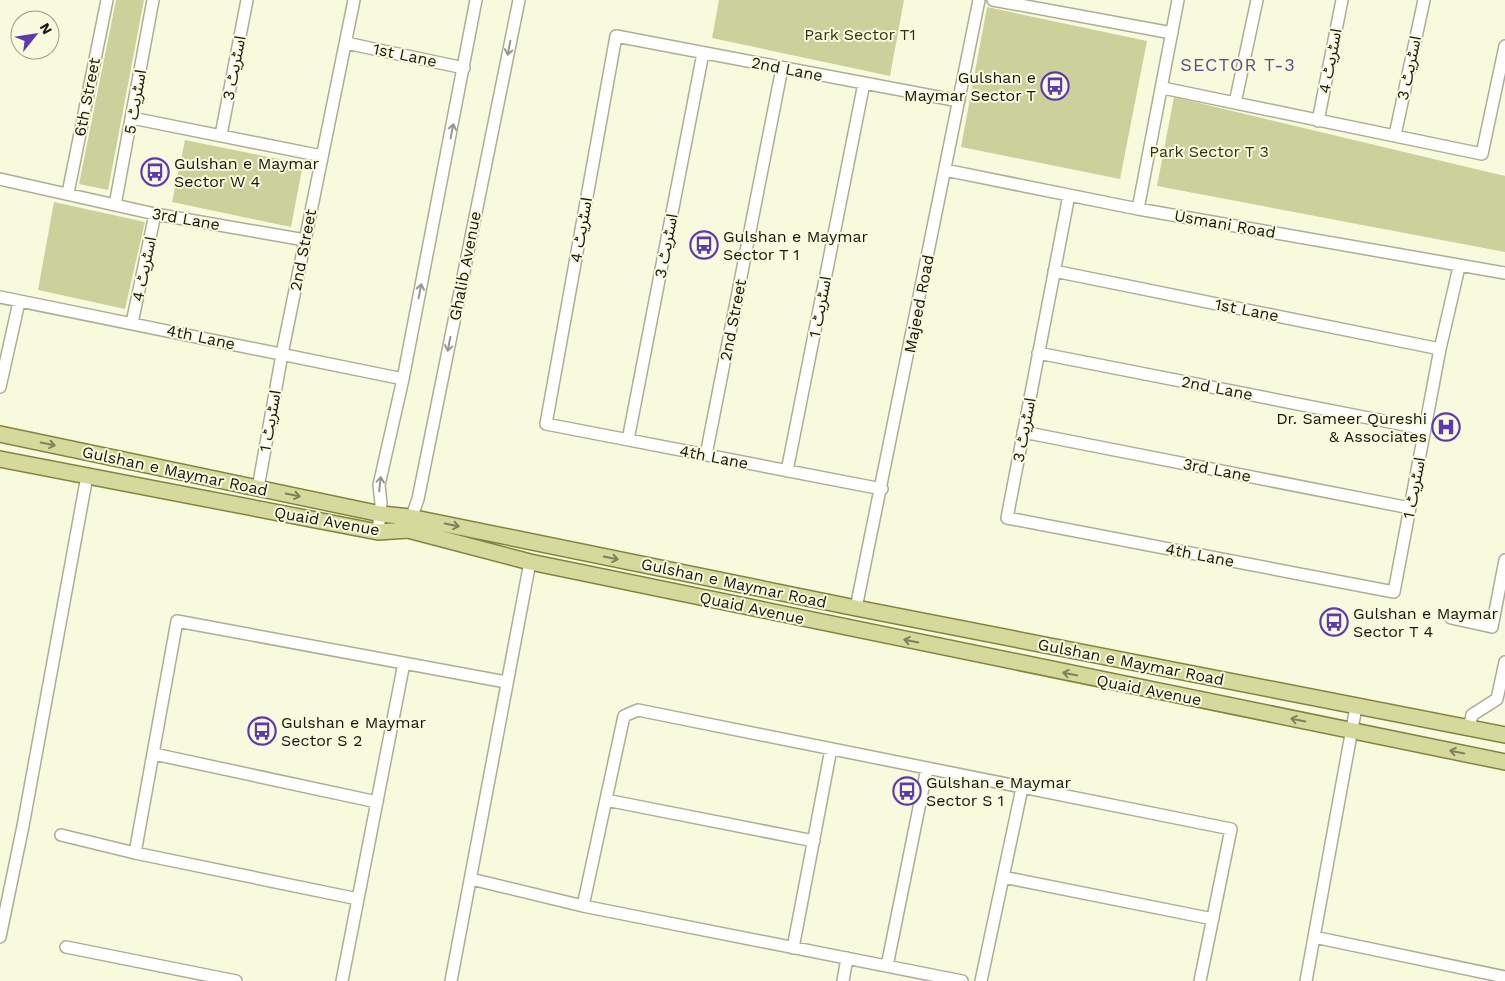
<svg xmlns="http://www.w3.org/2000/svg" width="1505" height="981" font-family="'Work Sans','Noto Sans Arabic',sans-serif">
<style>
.green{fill:#ccd19c}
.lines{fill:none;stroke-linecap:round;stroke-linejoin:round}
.minor-casing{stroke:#acae94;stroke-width:14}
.major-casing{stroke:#80843f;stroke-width:18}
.minor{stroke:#fff;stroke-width:11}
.major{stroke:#d6d99c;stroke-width:15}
.oneway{stroke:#969692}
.oneway2{stroke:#7f815b}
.labels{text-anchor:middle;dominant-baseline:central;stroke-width:4;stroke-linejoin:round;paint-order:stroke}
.park-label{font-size:16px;fill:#303211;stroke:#f7fadd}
.street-label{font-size:16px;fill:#15150c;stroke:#f7fadd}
.poi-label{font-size:16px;fill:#15150c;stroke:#f7fadd;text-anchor:start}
.neighbourhood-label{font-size:18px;letter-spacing:1px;fill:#594b8a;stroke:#f7fadd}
</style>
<rect width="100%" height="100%" fill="#f7fadd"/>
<path class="green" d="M 116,0 L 144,0 L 108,190 L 79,184 Z
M 719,0 L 904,0 L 890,76 L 712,38 Z
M 987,7 L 1147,41 L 1120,179 L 961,147 Z
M 1174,97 L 1505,176 L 1505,252 L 1157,186 Z
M 185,140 L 303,164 L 291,227 L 172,202 Z
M 54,202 L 145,222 L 125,309 L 38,290 Z"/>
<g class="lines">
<g class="minor-casing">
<path id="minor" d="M 993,0 L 1172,33
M 346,43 L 464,68
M 1163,88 L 1482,154 L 1505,46
M 1235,103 L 1257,0
M 132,118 L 322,156
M 1318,121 L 1342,0
M 221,135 L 247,0
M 1395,135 L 1424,0
M 945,170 L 1138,209 L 1505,273
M 0,179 L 155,214 L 305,240
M 68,193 L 107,0
M 1069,195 L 1007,518 L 1394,592 L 1440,349 L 1459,267
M 115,205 L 153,0
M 1138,209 L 1178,0
M 1054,271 L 1440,349
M 0,297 L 403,379
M 132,323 L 155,214
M 1038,353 L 1425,429
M 0,387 L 19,302
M 1023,432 L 1410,508
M 628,440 L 703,53
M 706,455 L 782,68
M 787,471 L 864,83
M 258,488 L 282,354 L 354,0
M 882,489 L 546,424 L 616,36 L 959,101
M 409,524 L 418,499 L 519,0
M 378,532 L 381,503 L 379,485 L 403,379 L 476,0
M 856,608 L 979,0
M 1451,618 L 1492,627 L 1505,560
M 1469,728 L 1472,715 L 1497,699 L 1505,662
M 154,754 L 377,802
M 606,800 L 814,841
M 61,835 L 135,853 L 358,899
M 135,853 L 177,621 L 506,682
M 1003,877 L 1213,919
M 471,879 L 583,906 L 962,981
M 583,906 L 624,716 L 638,710 L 1231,829 L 1200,981
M 0,937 L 23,826 L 87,476
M 1314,937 L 1505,977
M 66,947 L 236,981
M 793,948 L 831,749
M 887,966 L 927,768
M 342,981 L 404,663
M 451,981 L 530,562
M 843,981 L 847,958
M 981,981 L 1022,788
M 1306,981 L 1356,707"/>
</g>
<g class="major-casing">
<path id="major" d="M 0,434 L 381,514 L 410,517 L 856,608 L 1505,735
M 0,459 L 378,532 L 408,530 L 530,562 L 1505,762"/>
</g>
<use href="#minor" class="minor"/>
<use href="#major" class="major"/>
</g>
<defs><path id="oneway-shaft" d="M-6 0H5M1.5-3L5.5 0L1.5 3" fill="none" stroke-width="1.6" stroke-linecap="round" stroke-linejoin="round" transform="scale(1.25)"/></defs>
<g class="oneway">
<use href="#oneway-shaft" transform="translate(509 48) rotate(101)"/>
<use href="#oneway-shaft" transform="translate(452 131) rotate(-79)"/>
<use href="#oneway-shaft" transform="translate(420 291) rotate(-79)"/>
<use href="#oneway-shaft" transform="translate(449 344) rotate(101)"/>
<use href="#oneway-shaft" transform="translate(380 484) rotate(-83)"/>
</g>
<g class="oneway2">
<use href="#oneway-shaft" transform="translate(48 444) rotate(12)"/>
<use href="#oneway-shaft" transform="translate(293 495) rotate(12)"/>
<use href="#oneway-shaft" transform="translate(452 525) rotate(12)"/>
<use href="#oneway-shaft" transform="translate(611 558) rotate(12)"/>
<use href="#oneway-shaft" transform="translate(911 641) rotate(-168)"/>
<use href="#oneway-shaft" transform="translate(1070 674) rotate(-169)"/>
<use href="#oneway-shaft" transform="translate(1298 720) rotate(-169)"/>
<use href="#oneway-shaft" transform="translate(1457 752) rotate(-169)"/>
</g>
<defs>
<g id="bus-ring" transform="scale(1.4375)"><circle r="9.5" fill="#f7fadd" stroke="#5e38b0" stroke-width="1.5"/><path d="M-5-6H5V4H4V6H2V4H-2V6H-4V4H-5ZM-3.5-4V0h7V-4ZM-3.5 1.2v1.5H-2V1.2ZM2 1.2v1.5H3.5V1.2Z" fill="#5e38b0"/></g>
<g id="hospital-ring" transform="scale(1.4375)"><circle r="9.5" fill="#f7fadd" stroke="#5e38b0" stroke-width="1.5"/><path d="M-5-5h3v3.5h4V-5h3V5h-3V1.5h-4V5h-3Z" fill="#5e38b0"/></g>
</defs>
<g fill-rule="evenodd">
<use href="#bus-ring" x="1055" y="86"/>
<use href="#bus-ring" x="155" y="172"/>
<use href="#bus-ring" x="704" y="245"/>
<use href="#hospital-ring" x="1446" y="427"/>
<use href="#bus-ring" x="1334" y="622"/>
<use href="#bus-ring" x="262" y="731"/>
<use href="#bus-ring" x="907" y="791"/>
</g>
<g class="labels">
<g class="park-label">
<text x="860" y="34">Park Sector T1</text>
<text x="1209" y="151">Park Sector T 3</text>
</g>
<g class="street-label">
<text transform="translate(405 55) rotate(12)">1st Lane</text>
<text transform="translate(1330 61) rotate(-79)">اسٹریٹ 4</text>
<text transform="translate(234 68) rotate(-79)">اسٹریٹ 3</text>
<text transform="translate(1409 68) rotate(-78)">اسٹریٹ 3</text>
<text transform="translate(787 69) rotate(11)">2nd Lane</text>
<text transform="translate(87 97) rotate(-79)">6th Street</text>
<text transform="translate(135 102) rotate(-80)">اسٹریٹ 5</text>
<text transform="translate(186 219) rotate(10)">3rd Lane</text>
<text transform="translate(1225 224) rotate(10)">Usmani Road</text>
<text transform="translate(581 230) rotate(-80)">اسٹریٹ 4</text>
<text transform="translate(666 246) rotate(-79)">اسٹریٹ 3</text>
<text transform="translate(303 250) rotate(-79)">2nd Street</text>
<text transform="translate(465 266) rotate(-79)">Ghalib Avenue</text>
<text transform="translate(144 269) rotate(-78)">اسٹریٹ 4</text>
<text transform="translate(919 304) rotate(-79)">Majeed Road</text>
<text transform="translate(820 307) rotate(-79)">اسٹریٹ 1</text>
<text transform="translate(1247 310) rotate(11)">1st Lane</text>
<text transform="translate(733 320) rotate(-79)">2nd Street</text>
<text transform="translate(201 337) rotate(12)">4th Lane</text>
<text transform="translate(1217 388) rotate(11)">2nd Lane</text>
<text transform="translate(270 421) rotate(-80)">اسٹریٹ 1</text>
<text transform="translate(1024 430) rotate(-79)">اسٹریٹ 3</text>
<text transform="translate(714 457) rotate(11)">4th Lane</text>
<text transform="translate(1217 470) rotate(11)">3rd Lane</text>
<text transform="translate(175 471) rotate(12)">Gulshan e Maymar Road</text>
<text transform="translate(1414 488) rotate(-79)">اسٹریٹ 1</text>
<text transform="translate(327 521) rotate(10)">Quaid Avenue</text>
<text transform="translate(1200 555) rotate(11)">4th Lane</text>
<text transform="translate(734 583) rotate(12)">Gulshan e Maymar Road</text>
<text transform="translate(752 608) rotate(12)">Quaid Avenue</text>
<text transform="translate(1131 662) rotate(11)">Gulshan e Maymar Road</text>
<text transform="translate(1149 690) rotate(11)">Quaid Avenue</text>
</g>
<g class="poi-label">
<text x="1036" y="77" text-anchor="end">Gulshan e<tspan x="1036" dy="18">Maymar Sector T</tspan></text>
<text x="174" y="163">Gulshan e Maymar<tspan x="174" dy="18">Sector W 4</tspan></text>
<text x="723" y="236">Gulshan e Maymar<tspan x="723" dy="18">Sector T 1</tspan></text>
<text x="1427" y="418" text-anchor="end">Dr. Sameer Qureshi<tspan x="1427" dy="18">&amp; Associates</tspan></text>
<text x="1353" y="613">Gulshan e Maymar<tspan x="1353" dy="18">Sector T 4</tspan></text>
<text x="281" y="722">Gulshan e Maymar<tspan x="281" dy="18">Sector S 2</tspan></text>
<text x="926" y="782">Gulshan e Maymar<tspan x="926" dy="18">Sector S 1</tspan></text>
</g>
<g class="neighbourhood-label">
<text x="1238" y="64">SECTOR T-3</text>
</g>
</g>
<g transform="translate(35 35) rotate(60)"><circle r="24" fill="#f7fadd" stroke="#9d9e89"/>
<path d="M0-4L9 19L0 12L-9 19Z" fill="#5e38b0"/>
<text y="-8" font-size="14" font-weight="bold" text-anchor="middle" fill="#15150c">N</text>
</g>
</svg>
